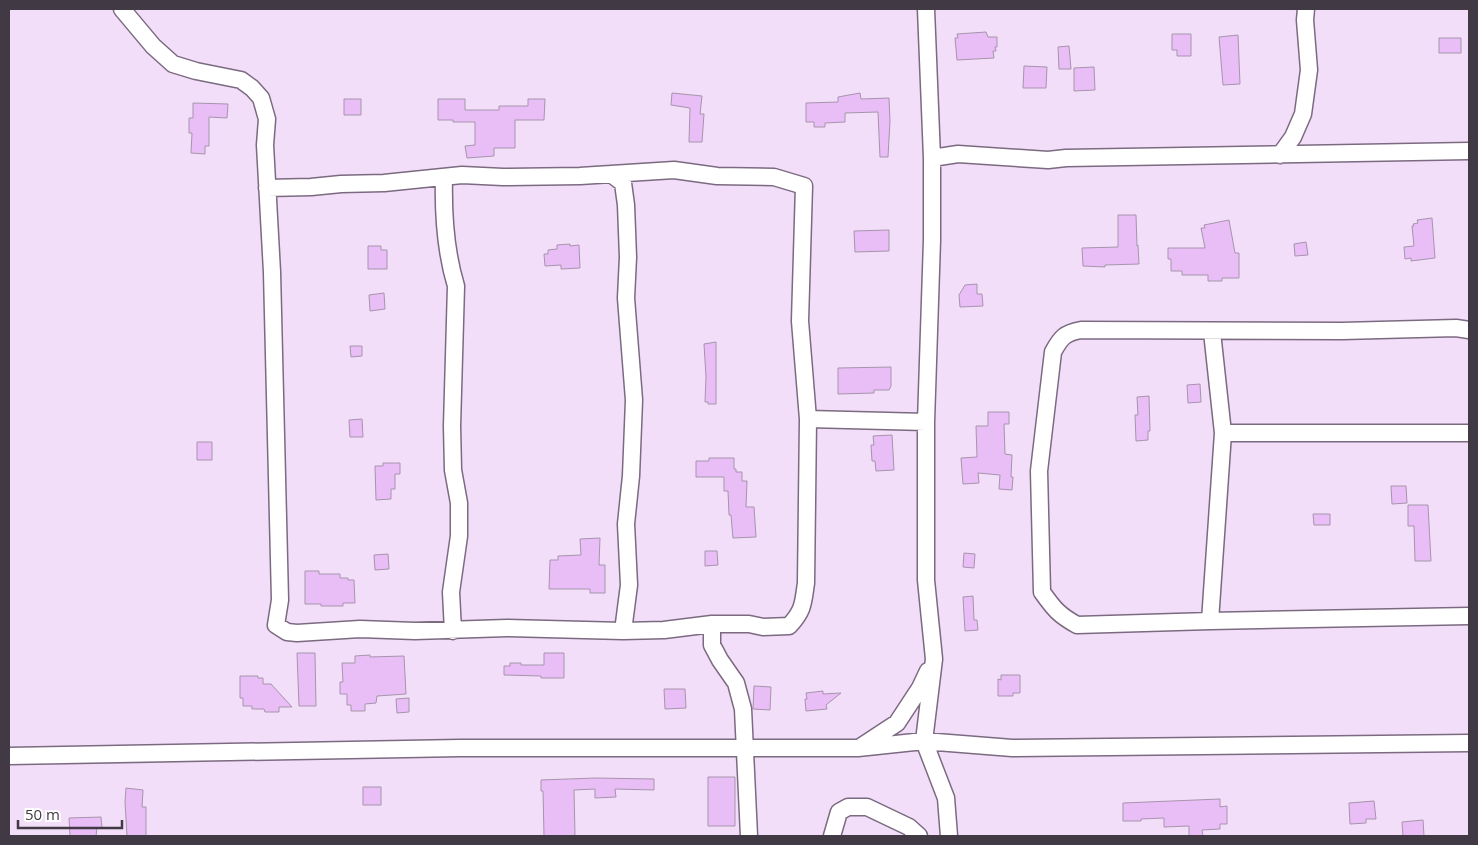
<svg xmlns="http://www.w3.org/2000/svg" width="1478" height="845" font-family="'Open Sans',sans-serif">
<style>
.building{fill:#e9bef6;stroke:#a694ac}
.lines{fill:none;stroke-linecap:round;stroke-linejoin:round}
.street-casing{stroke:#7b6a80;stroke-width:19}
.street{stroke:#fff;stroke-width:16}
</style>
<rect width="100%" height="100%" fill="#f2def8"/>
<path class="building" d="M 986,32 L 988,37 L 997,37 L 997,47 L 995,47 L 996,51 L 993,51 L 994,58 L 957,60 L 955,38 L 958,38 L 957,34 Z
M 1172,34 L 1191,34 L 1191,56 L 1177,56 L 1177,50 L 1172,50 Z
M 1238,35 L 1240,84 L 1223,85 L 1219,37 Z
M 1439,38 L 1461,38 L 1461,53 L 1439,53 Z
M 1069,46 L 1071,69 L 1059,69 L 1058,47 Z
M 1024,66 L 1047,67 L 1046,88 L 1023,88 Z
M 1094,67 L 1095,90 L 1074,91 L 1074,68 Z
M 672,93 L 702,96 L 700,114 L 704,114 L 702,142 L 689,142 L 690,108 L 671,105 Z
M 860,93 L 861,99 L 889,98 L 890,121 L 888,157 L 880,157 L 878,112 L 845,113 L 845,122 L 825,123 L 825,127 L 814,127 L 814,122 L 806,122 L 806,103 L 838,102 L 838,97 Z
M 344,99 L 361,99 L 361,115 L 344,115 Z
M 438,99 L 465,99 L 465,110 L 499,110 L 499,106 L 528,106 L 528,99 L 545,99 L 544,120 L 515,120 L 515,148 L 494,148 L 494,156 L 467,158 L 465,146 L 475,145 L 475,122 L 453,122 L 453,120 L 438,120 Z
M 193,103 L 228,104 L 227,118 L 209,117 L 209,146 L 205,146 L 205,154 L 191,153 L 192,133 L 189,133 L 189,118 L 193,118 Z
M 1118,215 L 1136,215 L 1137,246 L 1138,245 L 1139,264 L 1105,265 L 1105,267 L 1083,266 L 1082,248 L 1118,247 Z
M 1432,218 L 1435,258 L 1411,261 L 1411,258 L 1405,259 L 1404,247 L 1414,246 L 1412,226 L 1414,226 L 1413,224 L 1418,223 L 1417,220 Z
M 1229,220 L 1235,253 L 1239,253 L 1239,278 L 1222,278 L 1222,281 L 1208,281 L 1208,275 L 1182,275 L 1182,271 L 1171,271 L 1171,259 L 1168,259 L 1168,248 L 1205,248 L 1201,228 L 1205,228 L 1204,225 Z
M 889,230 L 889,251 L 855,252 L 854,231 Z
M 1306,242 L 1308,255 L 1295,256 L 1294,244 Z
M 570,244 L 570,246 L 579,245 L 580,268 L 561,269 L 561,265 L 545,266 L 544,254 L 548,254 L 548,250 L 557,249 L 557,245 Z
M 368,246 L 381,246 L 381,250 L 387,250 L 387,269 L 368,269 Z
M 977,284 L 977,294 L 982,294 L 983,306 L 960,307 L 959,295 L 965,285 Z
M 384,293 L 385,309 L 370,311 L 369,295 Z
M 716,342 L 716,404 L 708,404 L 708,402 L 705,402 L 706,377 L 704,344 Z
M 350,346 L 362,346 L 362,356 L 351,357 Z
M 891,367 L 891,386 L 889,390 L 874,390 L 874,393 L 838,394 L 838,368 Z
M 1200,384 L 1201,402 L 1188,403 L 1187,385 Z
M 1149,396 L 1150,431 L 1148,431 L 1148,440 L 1136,441 L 1135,415 L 1138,415 L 1137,397 Z
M 988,412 L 1009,412 L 1009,424 L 1004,424 L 1005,454 L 1012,455 L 1011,477 L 1013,477 L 1012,490 L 999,489 L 1000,475 L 978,473 L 979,483 L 963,484 L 961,458 L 977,457 L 976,426 L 988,426 Z
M 362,419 L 363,437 L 350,437 L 349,420 Z
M 892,435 L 894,470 L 876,471 L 875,461 L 872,461 L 871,445 L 874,445 L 873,436 Z
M 197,442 L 212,442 L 212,460 L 197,460 Z
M 709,458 L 734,458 L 734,469 L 736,469 L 736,472 L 742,472 L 742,481 L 747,481 L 746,507 L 754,507 L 756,537 L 733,538 L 731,515 L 729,515 L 728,491 L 724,491 L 724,477 L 696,477 L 696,461 L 709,461 Z
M 383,463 L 400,463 L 400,474 L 395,474 L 395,489 L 391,489 L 391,499 L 376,500 L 375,466 L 383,466 Z
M 1391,486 L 1406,486 L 1407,503 L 1392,504 Z
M 1408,505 L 1428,505 L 1431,561 L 1415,561 L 1414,526 L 1408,526 Z
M 1313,514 L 1330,514 L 1330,525 L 1314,525 Z
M 600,538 L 599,565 L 605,565 L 605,593 L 590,593 L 590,589 L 549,589 L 550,560 L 558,560 L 558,556 L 581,555 L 580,539 Z
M 705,551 L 717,551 L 718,565 L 705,566 Z
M 964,553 L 975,554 L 974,568 L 963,567 Z
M 388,554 L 389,569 L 375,570 L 374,555 Z
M 305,571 L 319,571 L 319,574 L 340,574 L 340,578 L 348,578 L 348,580 L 354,580 L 355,603 L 343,603 L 343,606 L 321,606 L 321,604 L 305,604 Z
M 973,596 L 974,620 L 977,620 L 978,630 L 965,631 L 963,597 Z
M 297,653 L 315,653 L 316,706 L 299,706 Z
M 544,653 L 564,653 L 564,678 L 541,678 L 541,676 L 504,675 L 504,666 L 510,666 L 510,663 L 521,663 L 521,665 L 544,665 Z
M 370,655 L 370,657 L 404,656 L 406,694 L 377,696 L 376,703 L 365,704 L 365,711 L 351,711 L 351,705 L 347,705 L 347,694 L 340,694 L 340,682 L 343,682 L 342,663 L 355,663 L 355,656 Z
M 1001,675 L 1020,675 L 1020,693 L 1013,693 L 1013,696 L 998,696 L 998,679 L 1001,680 Z
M 240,676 L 258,676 L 258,678 L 263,678 L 263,684 L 271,684 L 292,707 L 279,707 L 279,712 L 265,712 L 264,709 L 252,709 L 252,706 L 243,706 L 243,698 L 240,698 Z
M 754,686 L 771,687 L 770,710 L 753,709 Z
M 664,689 L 685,689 L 686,708 L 665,709 Z
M 823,691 L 823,694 L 841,693 L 826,705 L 827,709 L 806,711 L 805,699 L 807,699 L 806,693 Z
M 409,698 L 409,712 L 397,713 L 396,699 Z
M 708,777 L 735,777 L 735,826 L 708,826 Z
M 595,778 L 654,779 L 654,790 L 615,789 L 616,797 L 595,798 L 595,789 L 574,790 L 575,836 L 544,836 L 543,791 L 541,791 L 541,780 Z
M 363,787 L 381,787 L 381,805 L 363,805 Z
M 126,788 L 143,790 L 142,807 L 146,807 L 146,836 L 127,836 L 125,802 Z
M 1220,799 L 1220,807 L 1227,806 L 1227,824 L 1220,824 L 1220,829 L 1202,830 L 1203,836 L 1189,836 L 1189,826 L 1164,827 L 1164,818 L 1141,819 L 1141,821 L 1123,821 L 1123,803 Z
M 1374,801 L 1376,819 L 1366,819 L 1366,823 L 1350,824 L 1349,803 Z
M 101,817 L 102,828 L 97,828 L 96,836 L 70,836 L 69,818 Z
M 1423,820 L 1424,836 L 1403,836 L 1402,822 Z"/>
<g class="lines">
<g class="street-casing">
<path id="street" d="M 122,9 L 153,46 L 173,64 L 196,71 L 241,80 L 252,88 L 261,98 L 267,119 L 265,145 L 272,272 L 280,600 L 276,625 L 287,632 L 297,633 L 360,629 L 415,631 L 507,628 L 623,631 L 664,630 L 712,624 L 749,624 L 763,627 L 789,626 C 804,610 803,603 806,583 L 808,419 L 800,321 L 804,186 L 774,177 L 717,176 L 674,170 L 580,176 L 503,177 L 462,175 L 384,183 L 341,184 L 311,187 L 267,188
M 926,9 L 932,158 L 932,240 L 926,422 L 926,580 L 934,659 L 924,741 L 946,798 L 949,836
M 1280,155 L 1293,137 L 1303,114 L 1309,70 L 1305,20 L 1306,9
M 932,158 L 958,154 L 1048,160 L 1066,158 L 1469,151
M 611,174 L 623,183 L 626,205 L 628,257 L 626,298 L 634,400 L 631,476 L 626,524 L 629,585 L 623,631
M 444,177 C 443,215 445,250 456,286 L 452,426 L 453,470 L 459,503 L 459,536 L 451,592 L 453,631
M 1469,330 L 1456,328 L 1342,331 L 1081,330 C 1065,333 1061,337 1053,352 L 1039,471 L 1042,592 C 1054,609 1059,615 1077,625 L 1210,621 L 1469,616
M 808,419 L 926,422
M 1223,433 L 1469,433
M 1210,621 L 1223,433 L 1212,332
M 712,624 L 712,645 L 720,660 L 736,683 L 743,709 L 749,836
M 862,746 L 897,723 L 920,688 L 928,671
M 9,756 L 460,748 L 858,748 L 924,741 L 1012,748 L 1469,743
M 832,836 L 839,812 L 848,807 L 867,807 L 909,827 L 919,836"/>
</g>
<use href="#street" class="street"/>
</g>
<rect width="1478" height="845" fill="none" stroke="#413943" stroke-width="20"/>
<path d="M18 820v8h104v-8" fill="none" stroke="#413943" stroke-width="2.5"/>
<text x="25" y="820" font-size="15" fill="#413943" stroke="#ffffff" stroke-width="4" paint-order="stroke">50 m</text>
</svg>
